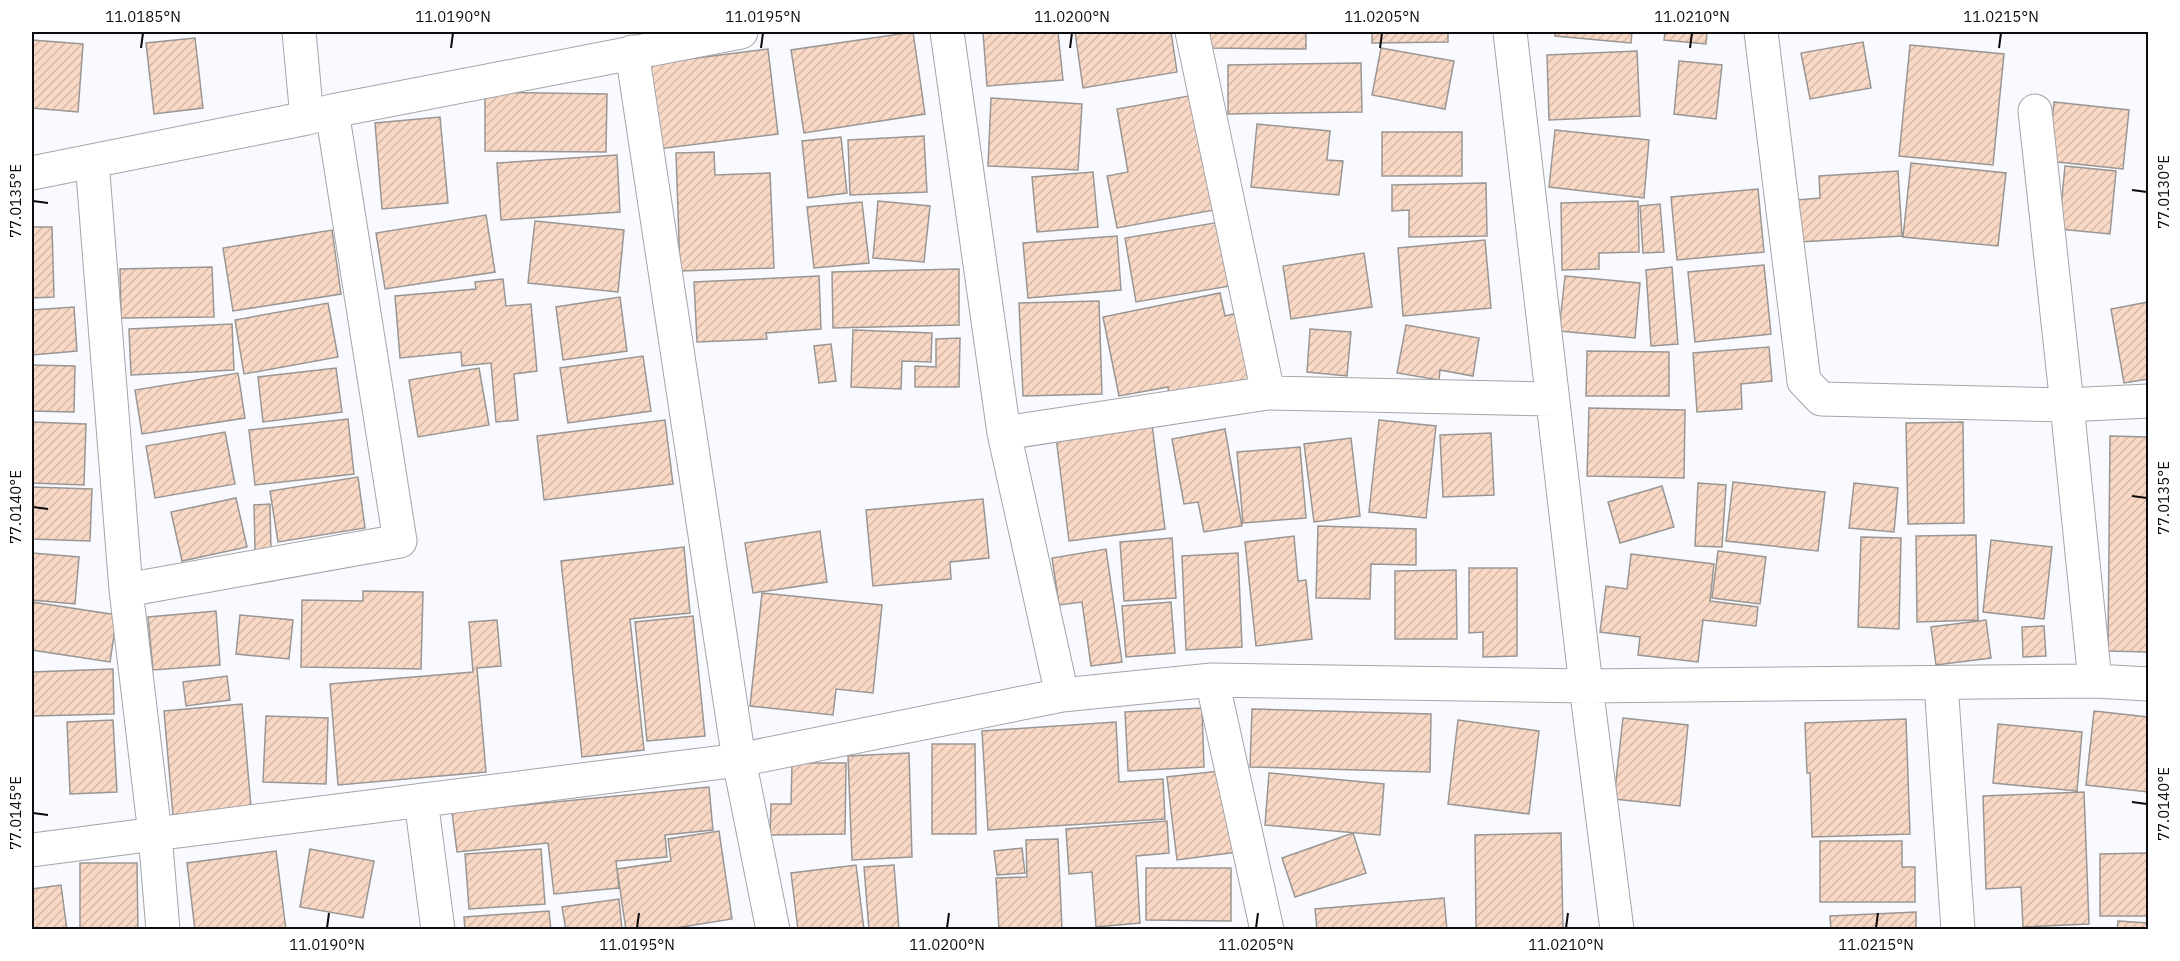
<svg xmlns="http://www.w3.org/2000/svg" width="2180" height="961" font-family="'IBM Plex Sans',sans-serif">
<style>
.building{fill:url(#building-hatch);stroke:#9a9693;stroke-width:1.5}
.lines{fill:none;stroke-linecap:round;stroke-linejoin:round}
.minor-casing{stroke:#a4a5aa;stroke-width:35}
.minor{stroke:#fff;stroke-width:33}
.ticks{fill:none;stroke:#0c0c0e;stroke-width:2}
.neatline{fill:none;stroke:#0c0c0e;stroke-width:2}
.ticks-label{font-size:15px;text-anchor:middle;fill:#0c0c0e}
</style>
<defs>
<pattern id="building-hatch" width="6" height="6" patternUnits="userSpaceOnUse" patternTransform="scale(1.5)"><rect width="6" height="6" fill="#f9d8c6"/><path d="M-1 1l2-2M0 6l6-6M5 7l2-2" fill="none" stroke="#d4b8a9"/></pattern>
</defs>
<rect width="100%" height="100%" fill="#f8faff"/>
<path class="building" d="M 913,32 L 925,114 L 804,133 L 791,50 Z
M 983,32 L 1058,32 L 1063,80 L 987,86 Z
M 1075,32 L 1171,32 L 1177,72 L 1083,88 Z
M 1210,32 L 1306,32 L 1306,49 L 1210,48 Z
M 1372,32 L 1448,32 L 1448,42 L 1372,43 Z
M 1555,32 L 1632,32 L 1631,43 L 1555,36 Z
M 1665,32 L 1707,32 L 1706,44 L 1664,40 Z
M 195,38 L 203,108 L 154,114 L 146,43 Z
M 32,40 L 83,44 L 78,112 L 32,108 Z
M 1863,42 L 1871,88 L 1810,99 L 1801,53 Z
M 1910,45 L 2004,54 L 1993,165 L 1899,156 Z
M 1381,48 L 1454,61 L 1445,109 L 1372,95 Z
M 768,49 L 778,134 L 658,149 L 649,64 Z
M 1637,51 L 1640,116 L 1549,120 L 1547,55 Z
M 1679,61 L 1722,65 L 1716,119 L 1674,114 Z
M 1361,63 L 1362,112 L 1228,114 L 1228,65 Z
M 485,92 L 607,94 L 606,152 L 485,151 Z
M 1194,95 L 1214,210 L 1117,228 L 1107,176 L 1128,172 L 1117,109 Z
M 991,98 L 1082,104 L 1078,170 L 988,166 Z
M 2054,102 L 2129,110 L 2123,169 L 2048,161 Z
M 440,117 L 448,203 L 382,209 L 375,123 Z
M 1257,124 L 1330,131 L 1327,160 L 1343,161 L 1339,195 L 1251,187 Z
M 1555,130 L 1649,140 L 1644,198 L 1549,187 Z
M 1382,132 L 1462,132 L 1462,176 L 1382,176 Z
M 924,136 L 927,192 L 850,195 L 848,140 Z
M 841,137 L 847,193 L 808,198 L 802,141 Z
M 714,152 L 715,175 L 770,173 L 774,268 L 680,271 L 676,153 Z
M 617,155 L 620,212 L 501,220 L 497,163 Z
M 1911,163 L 2006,173 L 1998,246 L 1903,237 Z
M 2065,166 L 2116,171 L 2110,234 L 2059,229 Z
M 1898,171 L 1902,236 L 1799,242 L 1797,200 L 1820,198 L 1819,176 Z
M 1093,172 L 1098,227 L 1037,232 L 1032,177 Z
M 1486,183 L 1487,236 L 1409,237 L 1409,210 L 1392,211 L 1392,185 Z
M 1758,189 L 1764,252 L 1677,260 L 1671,197 Z
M 878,201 L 930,206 L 924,262 L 873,258 Z
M 1638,201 L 1639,252 L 1599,253 L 1599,269 L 1562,270 L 1561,203 Z
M 862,202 L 869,263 L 814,268 L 807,207 Z
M 1660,204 L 1664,252 L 1643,253 L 1640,206 Z
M 486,215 L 495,272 L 385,289 L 376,233 Z
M 535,221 L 624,230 L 618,292 L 528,283 Z
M 1220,222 L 1230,286 L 1136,302 L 1125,238 Z
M 32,227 L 52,227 L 54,297 L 32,298 Z
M 332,230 L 341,294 L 233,311 L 223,248 Z
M 1117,236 L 1121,290 L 1028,298 L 1023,243 Z
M 1485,240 L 1491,308 L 1403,316 L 1398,248 Z
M 1364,253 L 1372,307 L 1291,319 L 1283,266 Z
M 1764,265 L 1771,334 L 1695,342 L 1688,272 Z
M 212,267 L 214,317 L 121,318 L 120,269 Z
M 1672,267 L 1678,344 L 1651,346 L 1646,270 Z
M 959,269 L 959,325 L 833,328 L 832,272 Z
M 819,276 L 821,329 L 766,333 L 767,339 L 697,342 L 694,282 Z
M 1565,276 L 1640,283 L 1635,338 L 1559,331 Z
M 503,279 L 506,306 L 531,304 L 537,371 L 514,374 L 518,420 L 496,422 L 491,363 L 462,366 L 461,352 L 400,358 L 395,296 L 476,289 L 475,282 Z
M 1220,293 L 1225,316 L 1237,313 L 1250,379 L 1169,395 L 1168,387 L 1119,396 L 1103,317 Z
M 620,297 L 627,351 L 563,360 L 556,307 Z
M 1099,301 L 1102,394 L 1023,396 L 1019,303 Z
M 2148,302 L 2148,379 L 2124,383 L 2111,309 Z
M 328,303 L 338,357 L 244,374 L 235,320 Z
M 74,307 L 77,351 L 32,355 L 32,310 Z
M 232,324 L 234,370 L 131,375 L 129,329 Z
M 1406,325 L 1479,338 L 1473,376 L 1440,370 L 1439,380 L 1397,373 Z
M 1310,329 L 1351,332 L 1347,376 L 1307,372 Z
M 853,330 L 932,333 L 931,362 L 902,361 L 901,389 L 851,387 Z
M 960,338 L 959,387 L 915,387 L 915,366 L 936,367 L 936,339 Z
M 831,344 L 836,381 L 819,383 L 814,346 Z
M 1769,347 L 1772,381 L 1741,384 L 1742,409 L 1697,412 L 1693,353 Z
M 1587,351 L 1669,352 L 1669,396 L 1586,396 Z
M 643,356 L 651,411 L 568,423 L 560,368 Z
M 32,365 L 75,366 L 74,412 L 32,411 Z
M 336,368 L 342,412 L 263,422 L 258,377 Z
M 479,368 L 489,425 L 418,437 L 409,380 Z
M 238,373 L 245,418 L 142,434 L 135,390 Z
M 1589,408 L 1685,410 L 1684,478 L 1587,476 Z
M 348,419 L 354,474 L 255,485 L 249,430 Z
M 665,420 L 673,484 L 544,500 L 537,436 Z
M 1379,420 L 1436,426 L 1426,518 L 1369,512 Z
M 32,422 L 86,424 L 84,485 L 32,483 Z
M 1963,422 L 1964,523 L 1908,524 L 1906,423 Z
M 1152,424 L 1165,529 L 1069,541 L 1056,437 Z
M 1225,429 L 1242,526 L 1204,532 L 1198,502 L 1184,504 L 1172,439 Z
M 225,432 L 235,484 L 155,498 L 146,446 Z
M 1491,433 L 1494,495 L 1443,497 L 1440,435 Z
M 2110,436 L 2148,437 L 2148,652 L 2108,651 Z
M 1351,438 L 1360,516 L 1314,522 L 1304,444 Z
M 1300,447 L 1306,518 L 1243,523 L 1237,452 Z
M 358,477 L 365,528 L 278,542 L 270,491 Z
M 1733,482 L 1825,492 L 1818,551 L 1726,541 Z
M 1698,483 L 1726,485 L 1722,547 L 1695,546 Z
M 1854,483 L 1898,488 L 1894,532 L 1849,528 Z
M 1662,486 L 1674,527 L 1620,543 L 1608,502 Z
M 32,487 L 92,489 L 90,541 L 32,539 Z
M 236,498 L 247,547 L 182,561 L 171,512 Z
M 983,499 L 989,558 L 950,562 L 951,579 L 873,586 L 866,510 Z
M 270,504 L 271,551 L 255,551 L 254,505 Z
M 1318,526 L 1416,529 L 1416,565 L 1371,564 L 1370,599 L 1316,598 Z
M 820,531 L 827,582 L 753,593 L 745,543 Z
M 1976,535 L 1978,620 L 1917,622 L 1916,536 Z
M 1294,536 L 1298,581 L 1306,580 L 1312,639 L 1256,646 L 1245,542 Z
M 1861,537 L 1901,538 L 1899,629 L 1858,627 Z
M 1172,538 L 1176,598 L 1124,601 L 1120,542 Z
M 1991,540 L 2052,547 L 2044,619 L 1983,612 Z
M 684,547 L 690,613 L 630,619 L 644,750 L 582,757 L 561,561 Z
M 1106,549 L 1122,662 L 1091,666 L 1082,602 L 1059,605 L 1052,558 Z
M 1718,551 L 1766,557 L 1760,604 L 1712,598 Z
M 32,553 L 79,557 L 75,604 L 32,600 Z
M 1238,553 L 1242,647 L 1186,650 L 1182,556 Z
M 1631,554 L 1714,564 L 1710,601 L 1758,607 L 1756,626 L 1703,620 L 1698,662 L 1638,655 L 1640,637 L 1600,632 L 1606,586 L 1627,589 Z
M 1469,568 L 1517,568 L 1517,656 L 1483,657 L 1483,632 L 1469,633 Z
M 1456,570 L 1457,639 L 1395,639 L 1395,571 Z
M 363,591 L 423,592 L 421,669 L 301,667 L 302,600 L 363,601 Z
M 762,593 L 882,605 L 873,693 L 836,689 L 833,715 L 750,706 Z
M 32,602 L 117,615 L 110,662 L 32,650 Z
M 1171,602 L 1175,653 L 1126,657 L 1122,606 Z
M 216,611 L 220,665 L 153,670 L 148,617 Z
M 240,615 L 293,620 L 289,659 L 236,654 Z
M 693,616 L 705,736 L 647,741 L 635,622 Z
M 497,620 L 501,666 L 477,668 L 486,772 L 338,785 L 330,684 L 473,672 L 469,622 Z
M 1986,620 L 1991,658 L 1936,665 L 1931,627 Z
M 2044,626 L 2046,656 L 2023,657 L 2022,627 Z
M 113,669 L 114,714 L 32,716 L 32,672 Z
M 227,676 L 230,700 L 186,706 L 183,682 Z
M 242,704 L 251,807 L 173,815 L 164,711 Z
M 1202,708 L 1204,767 L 1128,771 L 1125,712 Z
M 1252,709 L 1431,714 L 1430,772 L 1250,767 Z
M 2094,711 L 2148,717 L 2148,792 L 2086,785 Z
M 266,716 L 328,718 L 326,784 L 263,782 Z
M 1623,718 L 1688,725 L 1680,806 L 1614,799 Z
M 1906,719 L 1910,834 L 1812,837 L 1810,773 L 1807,773 L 1805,723 Z
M 113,720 L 117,792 L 70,794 L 67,722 Z
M 1458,720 L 1539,731 L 1529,814 L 1448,804 Z
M 1116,722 L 1119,782 L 1163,779 L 1165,819 L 988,830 L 982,731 Z
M 1998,724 L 2082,732 L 2077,791 L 1993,783 Z
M 932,744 L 975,744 L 976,834 L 932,834 Z
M 909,753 L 912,857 L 852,860 L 848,756 Z
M 792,763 L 846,763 L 845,834 L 770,835 L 771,804 L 791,804 Z
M 1228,770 L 1237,852 L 1177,860 L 1167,777 Z
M 1269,773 L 1384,784 L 1380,835 L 1265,825 Z
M 709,787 L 713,830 L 665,835 L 667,857 L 616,861 L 619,888 L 554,894 L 548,843 L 457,852 L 452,812 Z
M 2084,792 L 2089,924 L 2023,927 L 2021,887 L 1986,889 L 1983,796 Z
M 1167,821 L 1169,853 L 1136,856 L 1140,923 L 1096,927 L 1092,872 L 1069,874 L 1066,829 Z
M 719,831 L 732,919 L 663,930 L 626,930 L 617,869 L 671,861 L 668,839 Z
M 1353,833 L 1366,873 L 1295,897 L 1282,858 Z
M 1561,833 L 1563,930 L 1476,930 L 1475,835 Z
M 1058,839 L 1062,930 L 999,930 L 996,878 L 1027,877 L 1026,840 Z
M 1820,841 L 1902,841 L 1902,867 L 1915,867 L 1915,902 L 1820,902 Z
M 1022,848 L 1025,873 L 997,875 L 994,851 Z
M 310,849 L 374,861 L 363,918 L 300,907 Z
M 541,849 L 545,904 L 469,909 L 465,854 Z
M 276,851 L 286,930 L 195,930 L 187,863 Z
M 2148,853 L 2148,916 L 2100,916 L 2100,854 Z
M 80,863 L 137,863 L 138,930 L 80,930 Z
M 856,865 L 864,930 L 798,930 L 791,873 Z
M 894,865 L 899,930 L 869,930 L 864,867 Z
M 1146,868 L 1231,868 L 1231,921 L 1146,920 Z
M 61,885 L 67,930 L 32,930 L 32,889 Z
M 1444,898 L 1447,930 L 1317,930 L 1315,909 Z
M 619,899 L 622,930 L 566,930 L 562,907 Z
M 549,911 L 551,930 L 465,930 L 464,917 Z
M 1916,912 L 1916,930 L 1831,930 L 1830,916 Z
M 2118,921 L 2148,923 L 2148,930 L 2117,930 Z"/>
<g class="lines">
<g class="minor-casing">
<path id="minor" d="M 299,32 L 307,118
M 947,32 L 1004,433 L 1062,695 L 1212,680 L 1586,686 L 2095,681 L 2067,405 L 2148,401
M 1192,32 L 1268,393 L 1552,399
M 1510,32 L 1586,686 L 1617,930
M 1761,32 L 1804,381 L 1821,399 L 2067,405 L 2035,111
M 632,52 L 739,760 L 773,930
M 92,161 L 126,590
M 32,173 L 307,118 L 332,111 L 741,32
M 1004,433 L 1268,393
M 1212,680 L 1267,930
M 2095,681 L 2148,684
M 1941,683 L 1958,930
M 421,800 L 438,930
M 32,850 L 155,834 L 126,590 L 400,541 L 332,111
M 163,930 L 155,834 L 739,760 L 1062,695"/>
</g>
<use href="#minor" class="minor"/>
</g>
<path class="ticks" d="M 141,48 L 143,33M 451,48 L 453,33M 761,48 L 763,33M 1070,48 L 1072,33M 1380,48 L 1382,33M 1690,48 L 1692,33M 1999,48 L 2001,33M 2132,190 L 2147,192M 33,201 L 48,203M 2132,496 L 2147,498M 33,507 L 48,509M 2132,802 L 2147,804M 33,813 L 48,815M 327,928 L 329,913M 637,928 L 639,913M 947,928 L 949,913M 1256,928 L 1258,913M 1566,928 L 1568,913M 1876,928 L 1878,913"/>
<rect width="2180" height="961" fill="none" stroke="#ffffff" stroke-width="66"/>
<rect x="33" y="33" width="2114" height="895" class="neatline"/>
<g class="ticks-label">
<text x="143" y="22">11.0185°N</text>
<text x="453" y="22">11.0190°N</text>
<text x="763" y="22">11.0195°N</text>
<text x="1072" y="22">11.0200°N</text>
<text x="1382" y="22">11.0205°N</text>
<text x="1692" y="22">11.0210°N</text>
<text x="2001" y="22">11.0215°N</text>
<text transform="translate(2164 192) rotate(-90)" y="5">77.0130°E</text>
<text transform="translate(16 201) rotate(-90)" y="5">77.0135°E</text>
<text transform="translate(2164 498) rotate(-90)" y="5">77.0135°E</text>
<text transform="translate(16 507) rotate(-90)" y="5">77.0140°E</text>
<text transform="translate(2164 804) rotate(-90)" y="5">77.0140°E</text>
<text transform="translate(16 813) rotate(-90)" y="5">77.0145°E</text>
<text x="327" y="950">11.0190°N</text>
<text x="637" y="950">11.0195°N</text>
<text x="947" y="950">11.0200°N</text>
<text x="1256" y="950">11.0205°N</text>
<text x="1566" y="950">11.0210°N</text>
<text x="1876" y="950">11.0215°N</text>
</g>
</svg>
